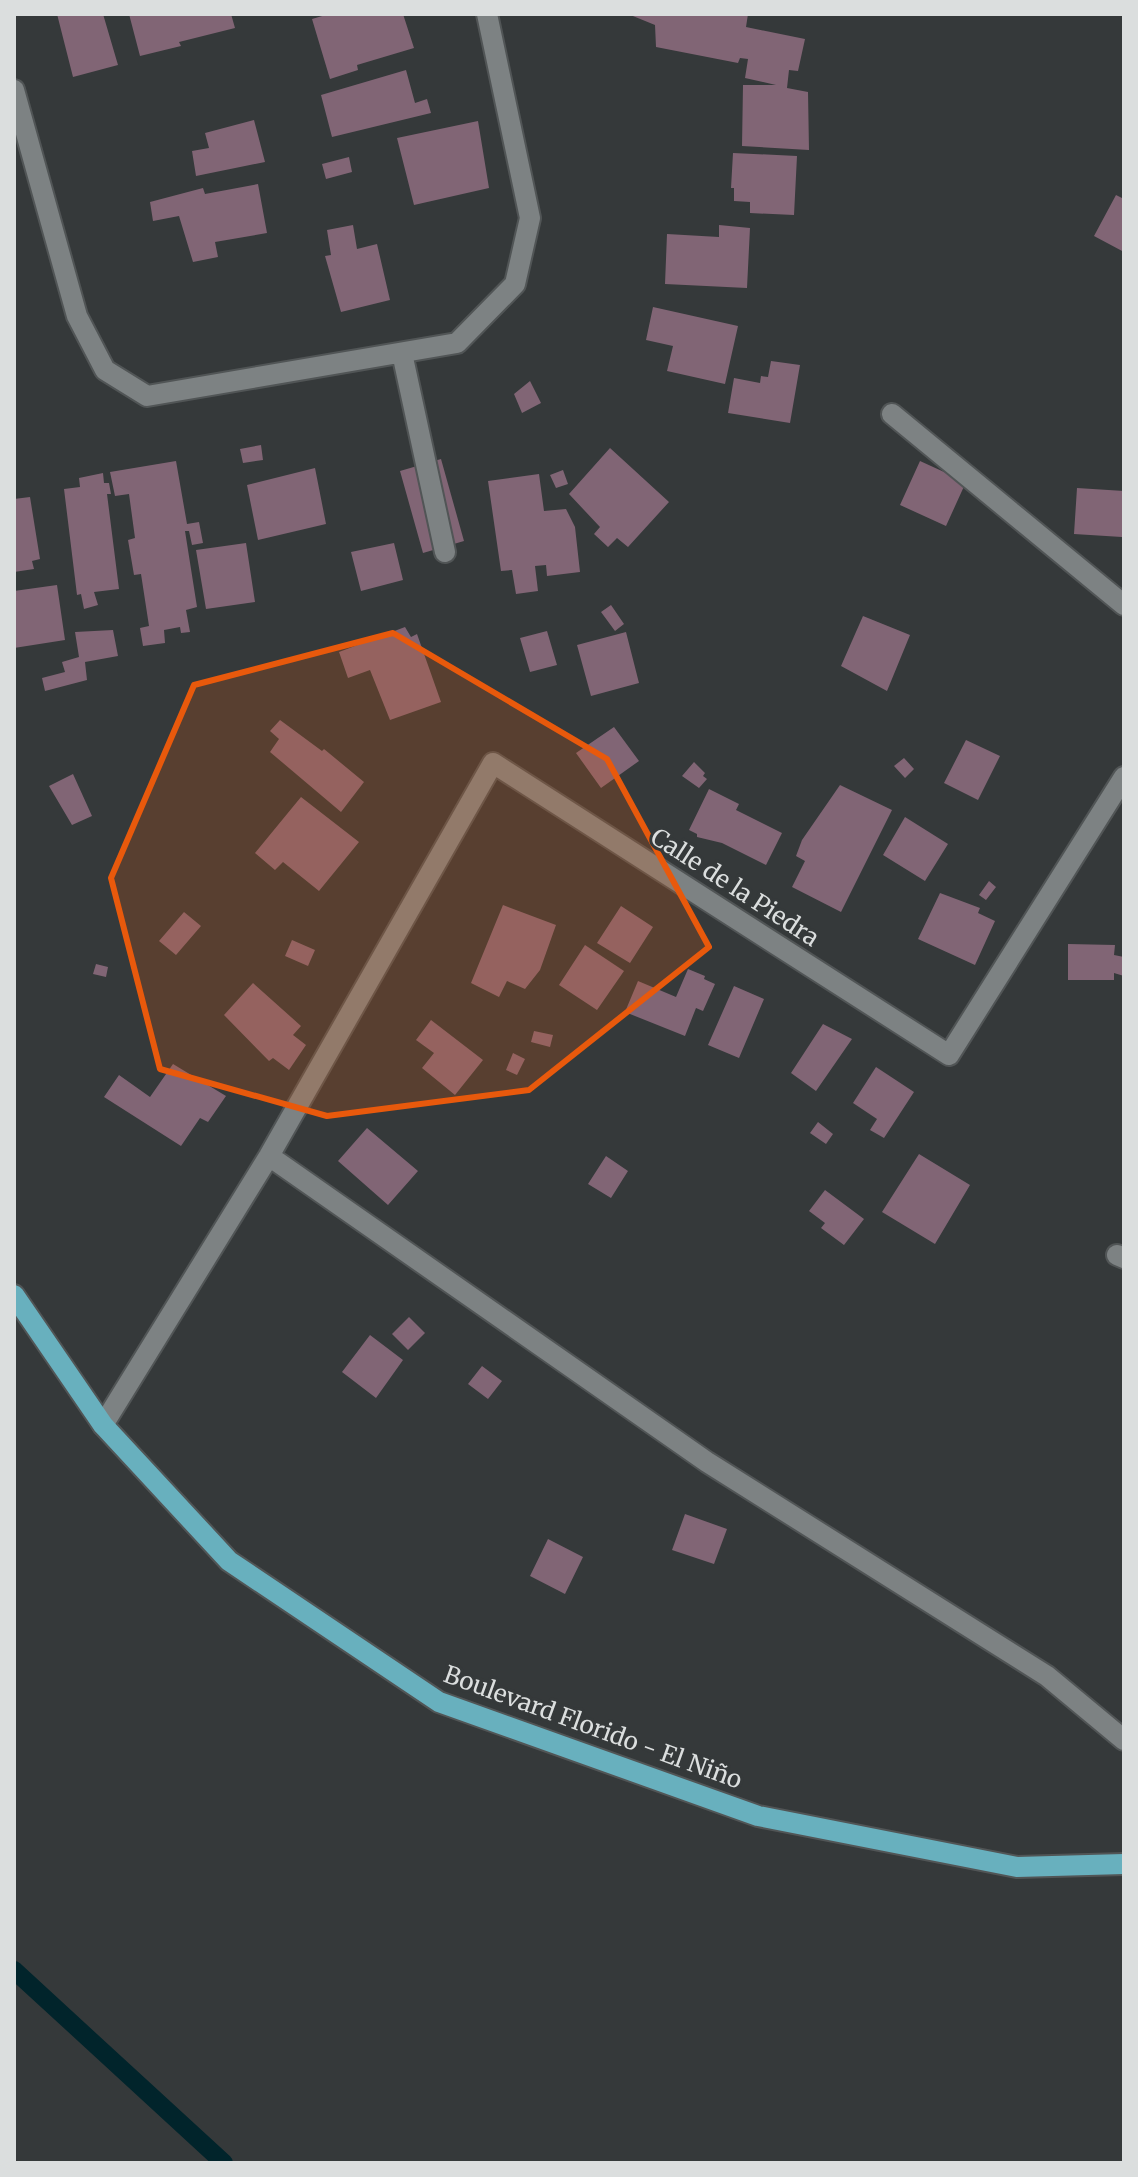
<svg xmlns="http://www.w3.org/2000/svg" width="1138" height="2177" font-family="Merriweather,serif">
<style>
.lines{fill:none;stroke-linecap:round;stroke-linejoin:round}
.stream{stroke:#01242b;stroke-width:18}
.building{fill:#816575}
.minor-casing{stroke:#515556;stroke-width:24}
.major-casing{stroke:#515556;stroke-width:24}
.minor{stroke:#7d8283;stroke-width:20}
.major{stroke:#68b0be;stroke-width:20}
.marked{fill:#e8590c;fill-opacity:0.2;stroke:#e8590c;stroke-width:6;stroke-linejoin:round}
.labels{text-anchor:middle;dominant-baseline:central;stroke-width:6;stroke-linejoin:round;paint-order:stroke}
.street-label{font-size:24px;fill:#dbdede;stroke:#35393a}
</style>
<rect width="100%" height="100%" fill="#35393a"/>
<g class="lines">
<path class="stream" d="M 14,1970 L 224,2163"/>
</g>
<path class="building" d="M 57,14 L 103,14 L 118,65 L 73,77 Z
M 129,14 L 231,14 L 235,28 L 179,42 L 181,46 L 140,56 Z
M 329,14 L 403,14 L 414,48 L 357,65 L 358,70 L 330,79 L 312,19 Z
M 628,14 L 748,14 L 746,27 L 805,39 L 798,71 L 789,70 L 787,88 L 808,92 L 809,150 L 742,146 L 743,85 L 776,85 L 745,78 L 748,59 L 740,58 L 738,63 L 656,47 L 655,25 Z
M 406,70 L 415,103 L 427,99 L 431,113 L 332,137 L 321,95 Z
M 254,120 L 265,162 L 196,176 L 192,151 L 209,148 L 205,133 Z
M 478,121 L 489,188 L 414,205 L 397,138 Z
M 733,153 L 797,156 L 794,215 L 750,213 L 750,202 L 734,201 L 734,188 L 731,188 Z
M 349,157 L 352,172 L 326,179 L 322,164 Z
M 258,184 L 267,233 L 215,242 L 218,257 L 193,262 L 179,216 L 153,221 L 150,202 L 203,188 L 205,194 Z
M 1116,195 L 1124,199 L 1124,252 L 1094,236 Z
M 353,225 L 357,249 L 377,244 L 390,300 L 341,312 L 325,256 L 331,255 L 327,230 Z
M 719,225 L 750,228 L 747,288 L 665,284 L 667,234 L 719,237 Z
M 653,307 L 738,326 L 725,384 L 667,371 L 673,346 L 646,340 Z
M 771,361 L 800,365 L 790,423 L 728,413 L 734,378 L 760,383 L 761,376 L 768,377 Z
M 530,381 L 541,403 L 522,413 L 514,394 Z
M 261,445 L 263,460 L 243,463 L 240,449 Z
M 610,448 L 669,502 L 628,547 L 617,538 L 608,547 L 594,534 L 600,527 L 569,494 Z
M 441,459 L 464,541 L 423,553 L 400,471 Z
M 176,461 L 187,524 L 199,522 L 203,543 L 192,545 L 189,531 L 185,531 L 197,607 L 186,610 L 190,632 L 181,633 L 180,627 L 164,630 L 165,643 L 143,646 L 140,628 L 149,626 L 141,574 L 134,575 L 128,540 L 135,538 L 129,494 L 115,496 L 110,472 Z
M 920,461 L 966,482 L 946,526 L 900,505 Z
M 315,468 L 326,524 L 258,540 L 247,485 Z
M 563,470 L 568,484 L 556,488 L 550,475 Z
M 103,473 L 104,483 L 109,483 L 111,494 L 107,494 L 119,589 L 94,592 L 98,605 L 84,609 L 81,594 L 77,595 L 64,489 L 80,487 L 79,478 Z
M 539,474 L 544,511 L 566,509 L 575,527 L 580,572 L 547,576 L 546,565 L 535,566 L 538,591 L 516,594 L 512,570 L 501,571 L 488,481 Z
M 1077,488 L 1124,491 L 1122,537 L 1074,534 Z
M 30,497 L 40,559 L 32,561 L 34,569 L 14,572 L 14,499 Z
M 246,543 L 255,602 L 206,609 L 196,550 Z
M 394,543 L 403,580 L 361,591 L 351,552 Z
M 57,585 L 65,640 L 14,648 L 14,591 Z
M 611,605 L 624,624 L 615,631 L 601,612 Z
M 863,616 L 910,635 L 887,691 L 841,666 Z
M 405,627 L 411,637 L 417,634 L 441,702 L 390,720 L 370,670 L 348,678 L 339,652 Z
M 113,630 L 118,656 L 85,662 L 87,680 L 45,691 L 42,678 L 65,672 L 62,662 L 79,657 L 75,632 Z
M 547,631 L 557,665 L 530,672 L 520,638 Z
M 626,632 L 639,683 L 591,696 L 577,645 Z
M 280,720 L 322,751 L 324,749 L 364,782 L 341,812 L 270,752 L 279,739 L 270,731 Z
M 614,727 L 639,761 L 601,788 L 576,753 Z
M 966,740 L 1000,756 L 978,800 L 944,783 Z
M 904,758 L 914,769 L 905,778 L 894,766 Z
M 694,762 L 705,773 L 703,776 L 707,779 L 699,788 L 682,776 Z
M 73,774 L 92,816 L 72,825 L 49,786 Z
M 840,785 L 892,810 L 841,912 L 792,887 L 805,861 L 796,856 L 802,840 Z
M 709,789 L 739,804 L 736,810 L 782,833 L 766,865 L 722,843 L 697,837 L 697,834 L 689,830 Z
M 301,797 L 359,842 L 319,891 L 283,862 L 275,870 L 255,853 Z
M 905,817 L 948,844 L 925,881 L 883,855 Z
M 989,881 L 996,887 L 986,900 L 979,895 Z
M 940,893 L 980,908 L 978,913 L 995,921 L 975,965 L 918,939 Z
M 503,905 L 556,925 L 540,970 L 525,989 L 507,981 L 499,997 L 471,983 Z
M 621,906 L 653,927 L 630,963 L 597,943 Z
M 184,912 L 201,926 L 176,955 L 159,941 Z
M 292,940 L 315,950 L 308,966 L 285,956 Z
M 1068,944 L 1115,945 L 1114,955 L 1124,957 L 1124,976 L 1114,973 L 1114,980 L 1068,980 Z
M 585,945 L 624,971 L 597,1010 L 559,985 Z
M 96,964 L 108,967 L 106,977 L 93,974 Z
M 688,969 L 705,976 L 704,979 L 715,984 L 703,1011 L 696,1008 L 685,1036 L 625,1012 L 638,981 L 676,997 Z
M 253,983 L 301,1026 L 293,1035 L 306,1045 L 289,1070 L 273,1058 L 269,1061 L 224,1015 Z
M 734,986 L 764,999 L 739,1058 L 708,1045 Z
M 431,1020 L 483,1060 L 455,1095 L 422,1068 L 434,1053 L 416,1040 Z
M 823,1024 L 852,1039 L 816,1091 L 791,1073 Z
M 534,1031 L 553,1035 L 550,1047 L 531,1042 Z
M 513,1053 L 525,1059 L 517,1075 L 506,1070 Z
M 173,1064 L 226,1096 L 208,1122 L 200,1118 L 181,1146 L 104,1097 L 119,1075 L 150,1097 Z
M 876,1067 L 914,1092 L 884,1138 L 870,1130 L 877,1119 L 853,1103 Z
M 818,1122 L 833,1134 L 826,1144 L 810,1133 Z
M 367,1128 L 418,1171 L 388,1205 L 338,1161 Z
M 919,1154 L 970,1185 L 935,1244 L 882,1212 Z
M 606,1156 L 628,1171 L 611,1198 L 588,1184 Z
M 825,1190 L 864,1219 L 844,1245 L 821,1228 L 825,1223 L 809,1211 Z
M 409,1317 L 425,1333 L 408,1350 L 392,1334 Z
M 370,1335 L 403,1360 L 376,1398 L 342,1372 Z
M 482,1366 L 502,1381 L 488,1399 L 468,1384 Z
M 685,1514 L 727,1529 L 714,1564 L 672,1550 Z
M 548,1539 L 583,1557 L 565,1594 L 530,1576 Z"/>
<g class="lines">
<g class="minor-casing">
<path id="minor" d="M 14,90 L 77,316 L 105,370 L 147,396 L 457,343 L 515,284 L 530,218 L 487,14
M 402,353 L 445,552
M 892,414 L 1124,605
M 269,1156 L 707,1462 L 1047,1676 L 1124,1740
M 1117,1255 L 1124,1258
M 103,1425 L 269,1156 L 493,763 L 949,1055 L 1124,777"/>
</g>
<g class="major-casing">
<path id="major" d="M 14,1295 L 103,1425 L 229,1561 L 439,1702 L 758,1816 L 1017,1867 L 1124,1864"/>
</g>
<use href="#minor" class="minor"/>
<use href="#major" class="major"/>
</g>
<path class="marked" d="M 393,633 L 607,759 L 709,947 L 529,1090 L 327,1116 L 160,1069 L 111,878 L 194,685 Z"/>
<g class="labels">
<g class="street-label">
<text transform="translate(735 887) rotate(33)">Calle de la Piedra</text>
<text transform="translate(593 1727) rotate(20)">Boulevard Florido - El Niño</text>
</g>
</g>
<rect width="1138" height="2177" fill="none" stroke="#dbdede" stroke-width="32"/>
</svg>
